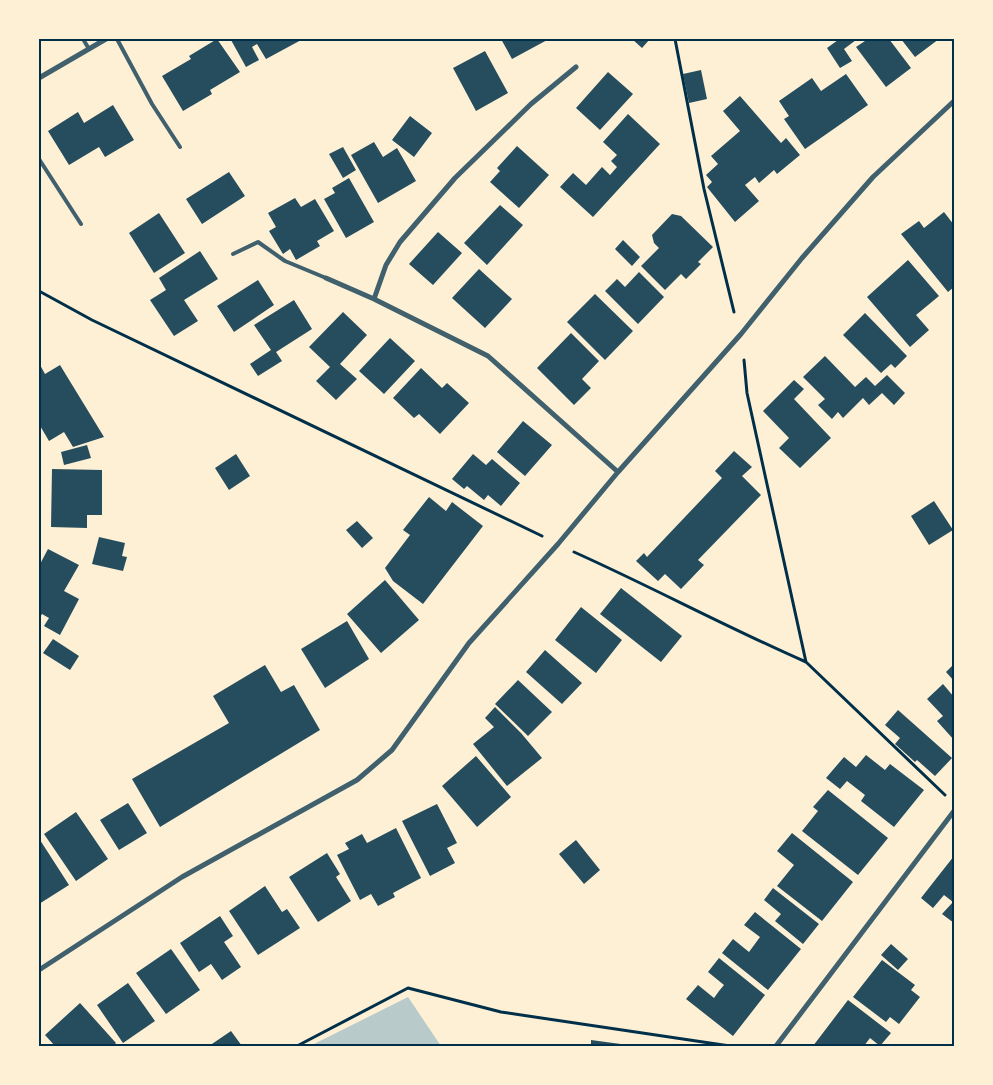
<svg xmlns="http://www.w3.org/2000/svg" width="993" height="1085" font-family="Quicksand,sans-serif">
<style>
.green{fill:#b9caca}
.building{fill:#264d5e}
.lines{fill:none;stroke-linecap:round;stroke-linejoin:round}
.path{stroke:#003049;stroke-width:3}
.service{stroke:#3f606c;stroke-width:4}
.minor{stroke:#3f606c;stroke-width:5}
.neatline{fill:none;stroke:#003049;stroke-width:2}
</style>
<rect width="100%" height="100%" fill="#fdf0d5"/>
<path class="green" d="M 408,997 L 441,1046 L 310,1046 Z"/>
<path class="building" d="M 217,39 L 240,72 L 210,90 L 212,94 L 183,111 L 162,76 L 191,59 L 189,56 Z
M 232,39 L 303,39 L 266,59 L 257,44 L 252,47 L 259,60 L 246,67 L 231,40 Z
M 501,39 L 549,39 L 512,59 Z
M 632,39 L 650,39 L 642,48 Z
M 837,39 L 856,40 L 844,49 L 852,61 L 840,68 L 827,48 L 838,40 Z
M 868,39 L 889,39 L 911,68 L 886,87 L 856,47 Z
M 901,39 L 939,39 L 915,57 Z
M 485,51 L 508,93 L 476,111 L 453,68 Z
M 701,70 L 707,99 L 689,103 L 683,74 Z
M 608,72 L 633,94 L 600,130 L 576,108 Z
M 846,74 L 868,105 L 805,149 L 784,119 L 789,116 L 779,101 L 812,78 L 821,91 Z
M 740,96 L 781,143 L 786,138 L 800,155 L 777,174 L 774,170 L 759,183 L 755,177 L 745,185 L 759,201 L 735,222 L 707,187 L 712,182 L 706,175 L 718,164 L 711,156 L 740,131 L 723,111 Z
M 113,105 L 134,140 L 105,157 L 99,147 L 69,165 L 48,131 L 78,112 L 84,123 Z
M 628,114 L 660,144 L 593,217 L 560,187 L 573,173 L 586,185 L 602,167 L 610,175 L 617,167 L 611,161 L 617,155 L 603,142 Z
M 410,116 L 432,133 L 414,157 L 392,140 Z
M 374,142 L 383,157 L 397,148 L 416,181 L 378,203 L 351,155 Z
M 517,146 L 549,175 L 519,208 L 490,182 L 500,171 L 497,168 Z
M 343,147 L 356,170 L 343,178 L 329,154 Z
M 229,172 L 245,196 L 202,224 L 186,199 Z
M 349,178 L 374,222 L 346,238 L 324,199 L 335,193 L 332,188 Z
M 295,198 L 301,207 L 315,199 L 334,231 L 317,241 L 320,246 L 296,260 L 290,249 L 283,254 L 269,231 L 276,227 L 268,213 Z
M 500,205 L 523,225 L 487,265 L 464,243 Z
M 944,212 L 954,225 L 954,287 L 948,292 L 901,234 L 919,221 L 924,228 Z
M 159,213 L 185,253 L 154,273 L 129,233 Z
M 672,214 L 681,216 L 713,247 L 698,262 L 701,264 L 686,279 L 681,274 L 665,290 L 641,266 L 659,248 L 654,243 L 652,235 Z
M 438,232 L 462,253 L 433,285 L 409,264 Z
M 623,240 L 640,257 L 632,266 L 615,249 Z
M 200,251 L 218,279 L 184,300 L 198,321 L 174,336 L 150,300 L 166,290 L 159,278 Z
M 908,260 L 939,296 L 916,315 L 929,330 L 910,347 L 867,297 Z
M 479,269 L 512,299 L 485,328 L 452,298 Z
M 639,272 L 664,297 L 638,324 L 605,291 L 617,279 L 625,287 Z
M 258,280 L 274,305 L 234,332 L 217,306 Z
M 595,294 L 633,331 L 605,360 L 567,322 Z
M 294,300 L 312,329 L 276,352 L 282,361 L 258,376 L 250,364 L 271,350 L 254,325 Z
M 343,312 L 367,335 L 340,364 L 357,379 L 336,400 L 316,381 L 330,367 L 309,347 Z
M 865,313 L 907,356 L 895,368 L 891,364 L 881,373 L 843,335 Z
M 571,333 L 599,361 L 582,379 L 591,388 L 574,405 L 537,368 Z
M 390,338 L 415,361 L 384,394 L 359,371 Z
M 825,356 L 855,387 L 866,377 L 875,386 L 887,375 L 905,393 L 894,405 L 882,393 L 869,405 L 863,398 L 843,418 L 838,412 L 832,419 L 818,405 L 825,399 L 803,377 Z
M 39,363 L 45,374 L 60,365 L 104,437 L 73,447 L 64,432 L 49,441 L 39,424 Z
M 421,368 L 442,388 L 447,383 L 469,403 L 440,434 L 419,414 L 414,418 L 393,398 Z
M 794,380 L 804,389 L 794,399 L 831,438 L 800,468 L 779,448 L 789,438 L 763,411 Z
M 523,421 L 552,445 L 525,476 L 497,452 Z
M 87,445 L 91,458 L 64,465 L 61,452 Z
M 734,451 L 752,467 L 742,476 L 761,495 L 698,560 L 704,565 L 681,589 L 665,574 L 658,581 L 636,561 L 644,553 L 647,557 L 722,478 L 715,471 Z
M 236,454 L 250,476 L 229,490 L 215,468 Z
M 473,454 L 486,465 L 492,459 L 520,483 L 501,506 L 488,495 L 484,500 L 467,486 L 464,489 L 452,479 Z
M 52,469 L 102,470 L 102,515 L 87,515 L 87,528 L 51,527 Z
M 429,497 L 446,511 L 452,502 L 483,526 L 423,604 L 393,581 L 385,568 L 410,535 L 403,530 Z
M 934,501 L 953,530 L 929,545 L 911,516 Z
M 357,521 L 373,538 L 362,548 L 346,530 Z
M 99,537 L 125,543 L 122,556 L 127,557 L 123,571 L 92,564 Z
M 48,549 L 79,565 L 64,591 L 79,599 L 60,635 L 44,626 L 49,618 L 42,614 L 39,619 L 39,566 Z
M 385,580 L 419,620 L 381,653 L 347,614 Z
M 621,588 L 682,636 L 661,662 L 600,614 Z
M 581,607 L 622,640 L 596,673 L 555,640 Z
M 347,621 L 369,659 L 325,688 L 301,649 Z
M 53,639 L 79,656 L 70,670 L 43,653 Z
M 545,650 L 582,683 L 562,704 L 526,672 Z
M 954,664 L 954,681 L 946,672 Z
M 265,665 L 281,692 L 294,685 L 320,730 L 160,827 L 132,779 L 229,723 L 213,696 Z
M 518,680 L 552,712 L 528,736 L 495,704 Z
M 943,684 L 954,697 L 954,740 L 937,721 L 943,716 L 927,699 Z
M 495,707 L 521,733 L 542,758 L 507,786 L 473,744 L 494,727 L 485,718 Z
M 898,710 L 952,758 L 935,776 L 917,760 L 915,762 L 895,744 L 900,738 L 885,725 Z
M 866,755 L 885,770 L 890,764 L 924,790 L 894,827 L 861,801 L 865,795 L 847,781 L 840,789 L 826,778 L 844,757 L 856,767 Z
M 476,756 L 511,797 L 477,827 L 442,786 Z
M 828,790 L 888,838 L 858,875 L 802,831 L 818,811 L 813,807 Z
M 128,803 L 147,833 L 119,850 L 100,820 Z
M 437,804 L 457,843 L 447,848 L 455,863 L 430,876 L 402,821 Z
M 76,812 L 108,859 L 76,881 L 44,834 Z
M 396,828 L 421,878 L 393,893 L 395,897 L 378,906 L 371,894 L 360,900 L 337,855 L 349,849 L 345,843 L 362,834 L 367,843 Z
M 792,833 L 853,882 L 822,921 L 777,886 L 794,865 L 777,851 Z
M 40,840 L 69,885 L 39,904 L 39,841 Z
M 576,840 L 600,870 L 584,884 L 559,854 Z
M 327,853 L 340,874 L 336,877 L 351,901 L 318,922 L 289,877 Z
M 954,856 L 954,923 L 942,914 L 953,902 L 944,895 L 933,908 L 921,898 Z
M 265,886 L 282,912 L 287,909 L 300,928 L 258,955 L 229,911 Z
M 773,888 L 819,924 L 803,944 L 775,921 L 781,914 L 764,900 Z
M 755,912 L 801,949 L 768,990 L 722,953 L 733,939 L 749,952 L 760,937 L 744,925 Z
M 220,916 L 233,936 L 224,942 L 241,967 L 222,980 L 211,964 L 199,972 L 180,943 Z
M 891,944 L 908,959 L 898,970 L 881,955 Z
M 171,949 L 200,990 L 166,1014 L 136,973 Z
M 719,958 L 765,995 L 733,1036 L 686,999 L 698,985 L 714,998 L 719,991 L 724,985 L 708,972 Z
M 882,960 L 915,985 L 911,990 L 920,997 L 899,1024 L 890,1017 L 886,1022 L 853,997 Z
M 128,983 L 155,1021 L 123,1043 L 97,1005 Z
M 848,1000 L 891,1033 L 880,1046 L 870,1038 L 864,1046 L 813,1046 Z
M 80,1003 L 116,1043 L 113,1046 L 55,1046 L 45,1035 Z
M 231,1031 L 242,1046 L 209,1046 Z
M 591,1040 L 628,1045 L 628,1046 L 591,1046 Z"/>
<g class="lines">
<path class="path" d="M 675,39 L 704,189 L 734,312
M 39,291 L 92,320 L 542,536
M 574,552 C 652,587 728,628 806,662 L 747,393 L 744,360
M 806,662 L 945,795
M 297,1046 L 408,988 L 501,1012 L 730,1046"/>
<path class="service" d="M 83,39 L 89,49
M 117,39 L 152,104 L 180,147
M 39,159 L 81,224
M 233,254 L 258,242 L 285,261 L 326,278"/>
<path class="minor" d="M 576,67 L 531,104 L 455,178 L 400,242 L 386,265 L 374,299 L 488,356 L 618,472
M 39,78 L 106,39
M 326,278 L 374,299
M 39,970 L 182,877 L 357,780 L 392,750 L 469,643 L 558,544 L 618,472 L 741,334 L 802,258 L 873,177 L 954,101
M 776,1046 L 954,811"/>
</g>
<rect width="993" height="1085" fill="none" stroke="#fdf0d5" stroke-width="80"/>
<rect x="40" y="40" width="913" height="1005" class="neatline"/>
</svg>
